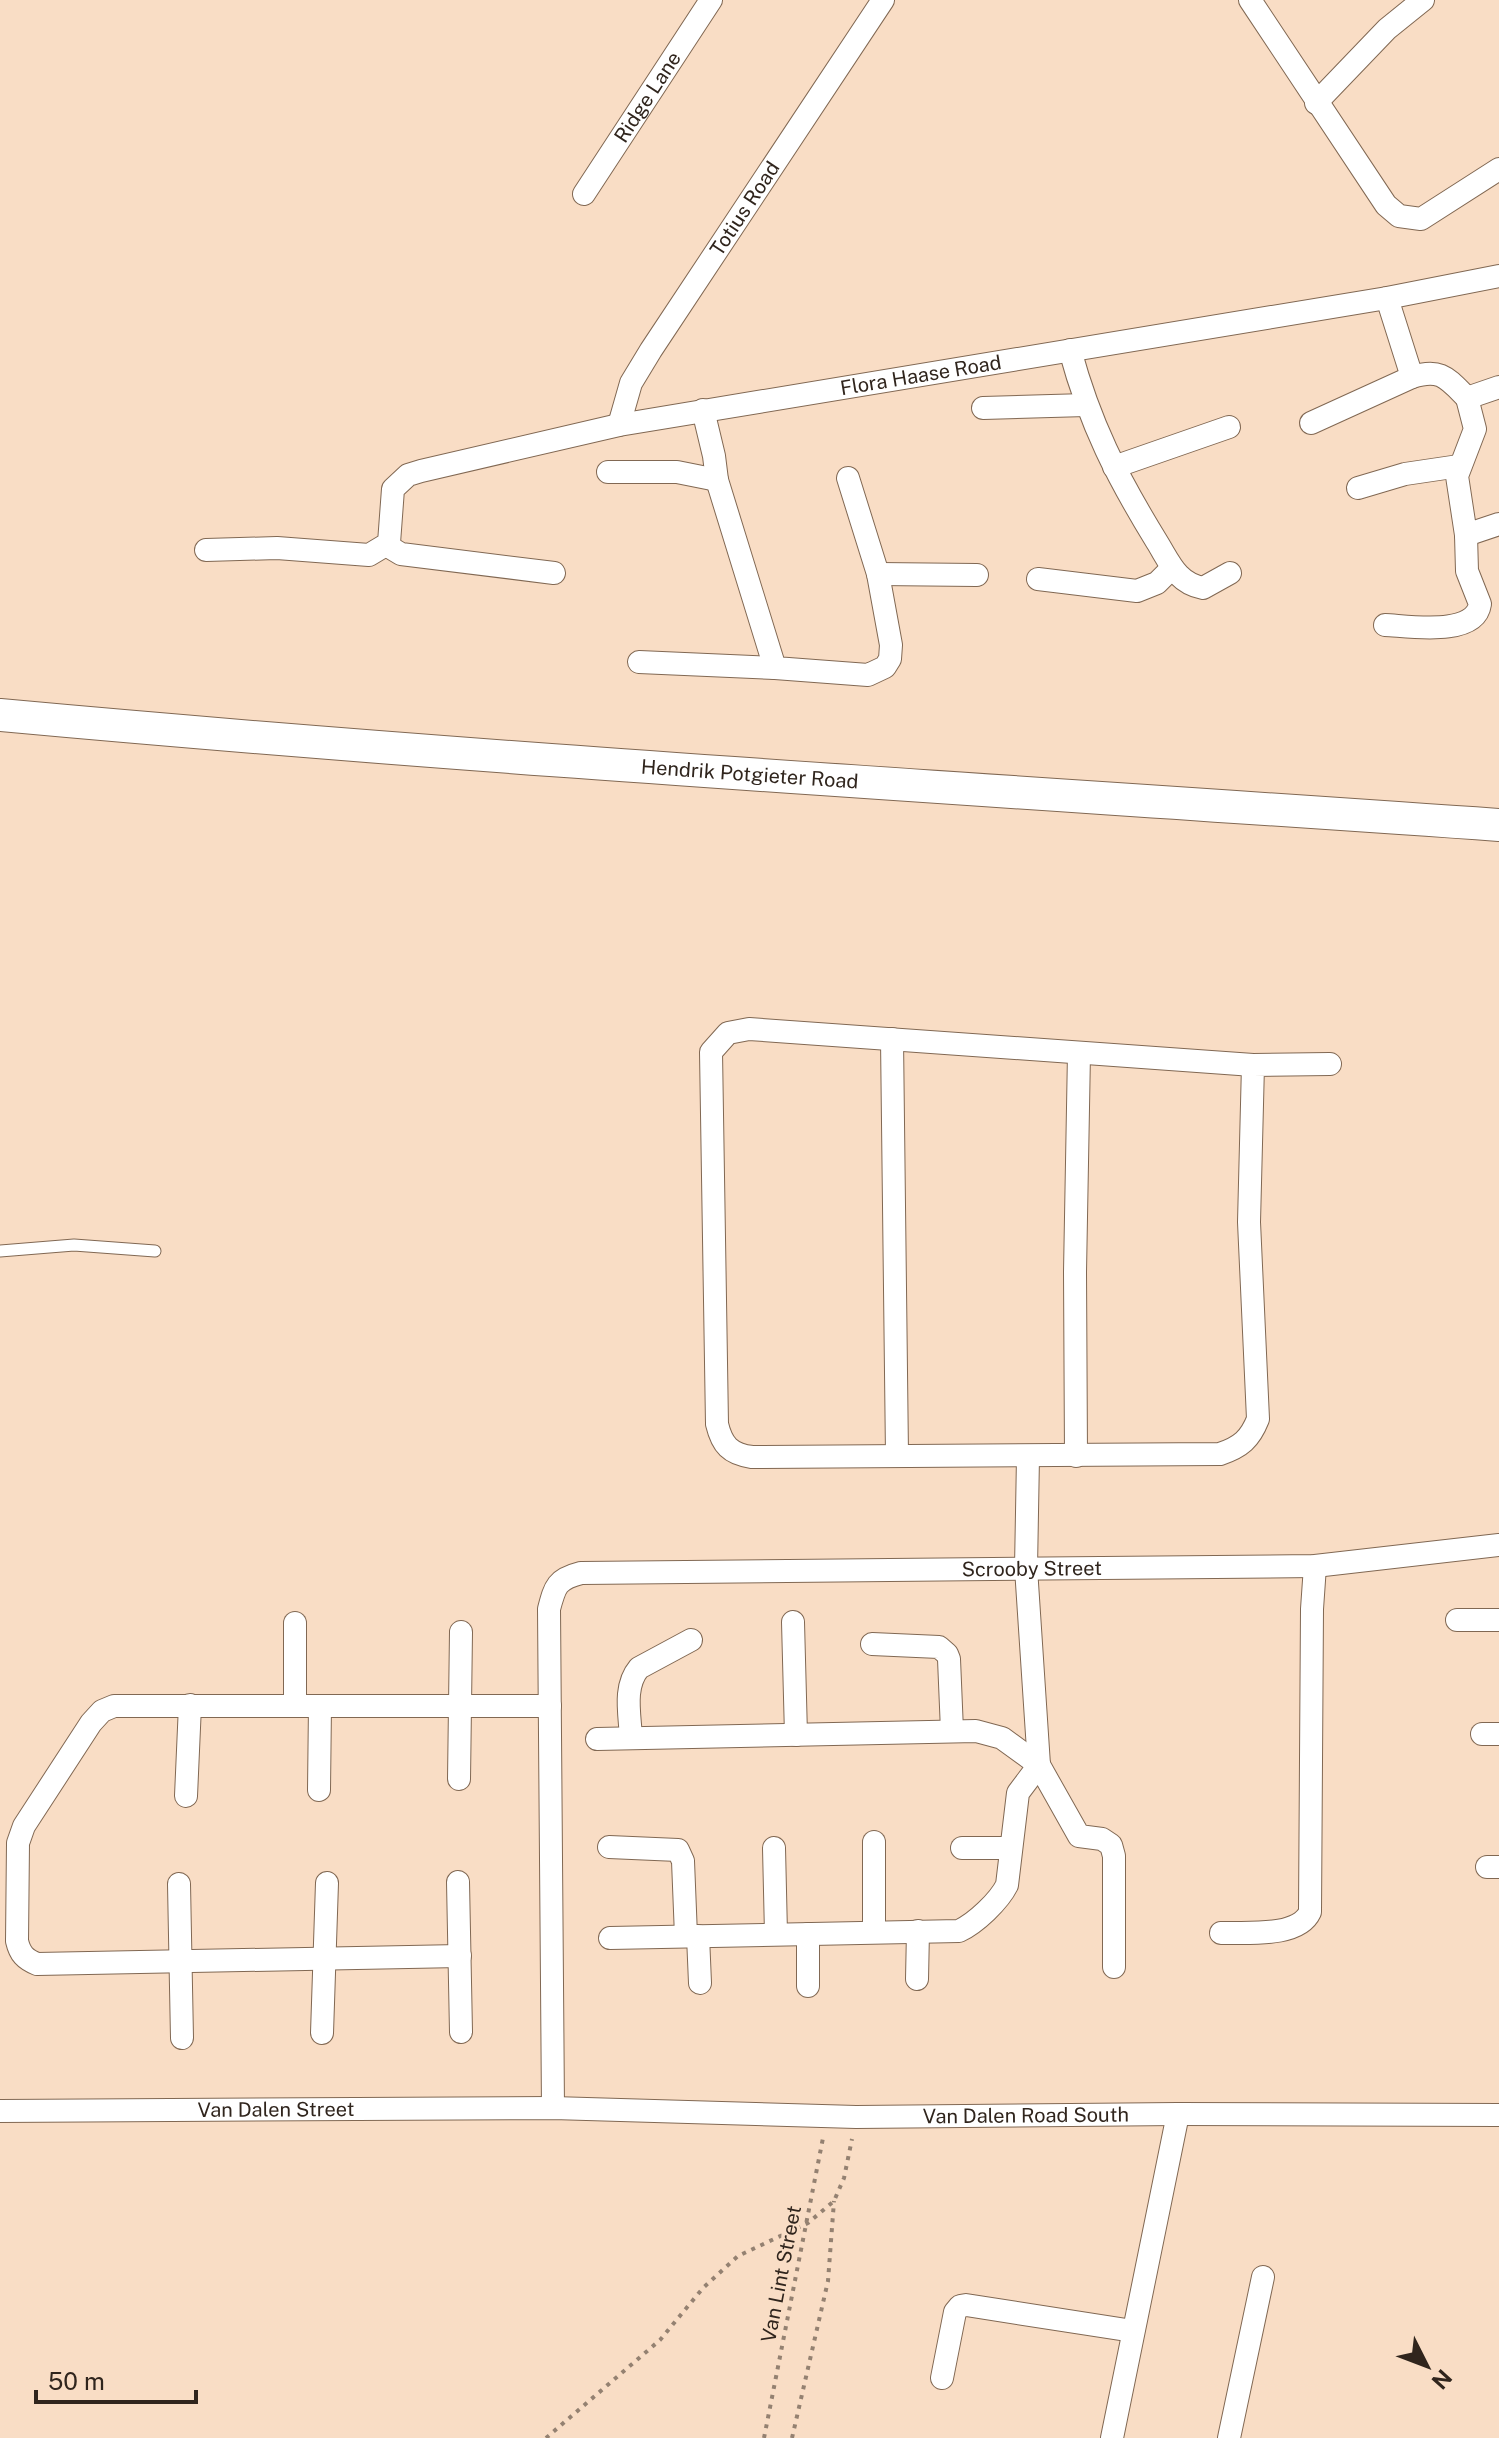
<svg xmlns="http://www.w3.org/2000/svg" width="1499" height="2438" font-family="'Public Sans',sans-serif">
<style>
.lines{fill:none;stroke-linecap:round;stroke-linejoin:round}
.lane-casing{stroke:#816853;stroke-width:13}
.street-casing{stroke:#816853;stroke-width:24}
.secondary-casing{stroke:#816853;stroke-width:34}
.path{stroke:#948171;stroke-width:4;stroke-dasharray:4 6;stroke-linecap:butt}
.lane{stroke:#fff;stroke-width:11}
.street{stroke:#fff;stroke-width:22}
.secondary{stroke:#fff;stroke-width:32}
.labels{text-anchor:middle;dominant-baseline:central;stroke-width:7;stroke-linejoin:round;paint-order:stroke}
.street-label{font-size:20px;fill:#30251d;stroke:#f9ddc5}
</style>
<rect width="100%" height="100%" fill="#f9ddc5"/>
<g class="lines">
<g class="lane-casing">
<path id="lane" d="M 0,1251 L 74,1245 L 155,1251"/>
</g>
<g class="street-casing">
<g id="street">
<path d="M 1250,0 L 1386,205 L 1399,216 L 1421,219 L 1499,169"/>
<path d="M 1316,103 L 1387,29 L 1423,0"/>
<path id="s1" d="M 584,194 L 711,0"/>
<path d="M 1387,298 L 1412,377 C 1441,368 1447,378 1467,398 L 1499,387"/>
<path d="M 1070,350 C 1090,424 1117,477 1157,542 C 1170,563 1177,583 1203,588 L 1230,573"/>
<path d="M 1467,398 L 1475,429 L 1457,476 L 1466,535 L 1499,524"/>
<path d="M 983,408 L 1086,405"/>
<path d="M 703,410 L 714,456 L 717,480 L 775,668 L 868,675 L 885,667 L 890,659 L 891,645 L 878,574 L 848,478"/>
<path d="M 1311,423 L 1412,377"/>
<path id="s2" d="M 619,425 L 631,383 L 651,350 L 883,0"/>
<path d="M 1114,467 L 1229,427"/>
<path d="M 608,472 L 677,472 L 717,480"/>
<path d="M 1358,488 L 1405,474 L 1459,466"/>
<path d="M 389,543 L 391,548 L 401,554 L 554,573"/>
<path id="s3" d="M 206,550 L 277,548 L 369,555 L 389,543 L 393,489 L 408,475 L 421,471 L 619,425 L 1387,298 L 1499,276"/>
<path d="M 878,574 L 977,575"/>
<path d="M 1038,579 L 1137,591 L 1157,583 L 1172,568"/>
<path d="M 1385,625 C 1409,626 1475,637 1480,604 L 1467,571 L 1466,535"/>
<path d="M 639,662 L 775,668"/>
<path d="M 892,1039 L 897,1455"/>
<path d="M 1253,1065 L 1249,1222 L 1258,1419 C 1250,1439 1241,1447 1220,1454 L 752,1457 C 730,1454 722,1445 717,1424 L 711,1052 L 728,1033 L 749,1029 L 1253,1065 L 1330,1064"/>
<path d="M 1076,1456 L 1075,1272 L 1079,1053"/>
<path d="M 1028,1457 L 1026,1568 L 1039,1765"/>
<path d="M 1457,1620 L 1499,1620"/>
<path d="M 793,1622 L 796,1735"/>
<path d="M 872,1644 L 939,1647 L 947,1654 L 949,1659 L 952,1731"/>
<path d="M 295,1706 L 295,1623"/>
<path d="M 1482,1734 L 1499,1734"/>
<path d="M 631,1738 C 630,1715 623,1687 639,1668 L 691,1640"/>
<path d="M 597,1739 L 976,1731 L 1002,1738 L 1039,1765 L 1079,1836 L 1102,1839 L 1111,1845 L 1114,1856 L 1114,1967"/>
<path d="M 459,1779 L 461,1632"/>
<path d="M 319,1790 L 320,1706"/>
<path d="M 186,1796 L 190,1705"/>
<path d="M 609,1847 L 678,1850 L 683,1861 L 686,1936"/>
<path d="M 774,1848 L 776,1934"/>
<path d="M 962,1848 L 1011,1848"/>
<path d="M 1487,1867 L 1499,1867"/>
<path d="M 458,1882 L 461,2032"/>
<path d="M 179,1884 L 182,2038"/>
<path d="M 874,1932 L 874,1842"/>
<path d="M 1221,1933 C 1246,1932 1298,1938 1310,1912 L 1312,1609 L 1315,1566"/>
<path d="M 808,1934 L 808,1986"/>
<path d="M 698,1936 L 700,1983"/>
<path d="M 610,1938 L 959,1931 C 976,1923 999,1901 1007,1885 L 1018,1793 L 1039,1765"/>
<path d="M 460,1956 L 37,1964 C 25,1959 20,1954 17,1941 L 18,1843 L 24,1826 L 91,1723 L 102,1711 L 114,1706 L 550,1706"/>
<path d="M 917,1979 L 918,1931"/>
<path d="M 322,2033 L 327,1883"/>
<path id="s4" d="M 553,2108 L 549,1609 C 555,1586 557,1579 581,1573 L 1315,1566 L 1499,1545"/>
<path id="s5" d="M 0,2111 L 553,2108 L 856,2117 L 1178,2114 L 1499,2115"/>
<path d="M 942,2378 L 955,2312 L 960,2306 L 966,2305 L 1133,2331"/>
<path d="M 1112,2438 L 1178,2114"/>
<path d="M 1229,2438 L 1263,2277"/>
</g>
</g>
<g class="secondary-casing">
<g id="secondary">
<path id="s6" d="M 0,715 C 499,761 999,790 1499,825"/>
</g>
</g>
<path class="path" d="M 546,2438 L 660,2340 L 703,2288 L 738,2256 L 808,2223 L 834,2201 L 844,2178 L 852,2139
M 764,2438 L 823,2138
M 792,2438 L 828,2281 L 834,2201"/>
<use href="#lane" class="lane"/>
<use href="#street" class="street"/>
<use href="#secondary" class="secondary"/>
</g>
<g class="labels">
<g class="street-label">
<text stroke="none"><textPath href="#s1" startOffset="116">Ridge Lane</textPath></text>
<text stroke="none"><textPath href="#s2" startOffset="252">Totius Road</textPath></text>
<text stroke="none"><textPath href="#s3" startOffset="784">Flora Haase Road</textPath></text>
<text stroke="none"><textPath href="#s6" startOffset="752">Hendrik Potgieter Road</textPath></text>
<text stroke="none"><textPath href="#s4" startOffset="1002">Scrooby Street</textPath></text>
<text stroke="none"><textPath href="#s5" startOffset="276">Van Dalen Street</textPath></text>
<text stroke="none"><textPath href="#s5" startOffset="1026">Van Dalen Road South</textPath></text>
<text transform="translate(781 2274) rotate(-79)">Van Lint Street</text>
</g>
</g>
<g transform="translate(1427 2366) rotate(132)" stroke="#f9ddc5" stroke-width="6" paint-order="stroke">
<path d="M0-6L14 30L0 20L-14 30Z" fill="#30251d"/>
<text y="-12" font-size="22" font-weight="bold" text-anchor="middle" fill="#30251d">N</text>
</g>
<path d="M36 2390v12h160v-12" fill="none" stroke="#30251d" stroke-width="4"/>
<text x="48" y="2390" font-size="24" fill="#30251d" stroke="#f9ddc5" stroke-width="6" paint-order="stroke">50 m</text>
</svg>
